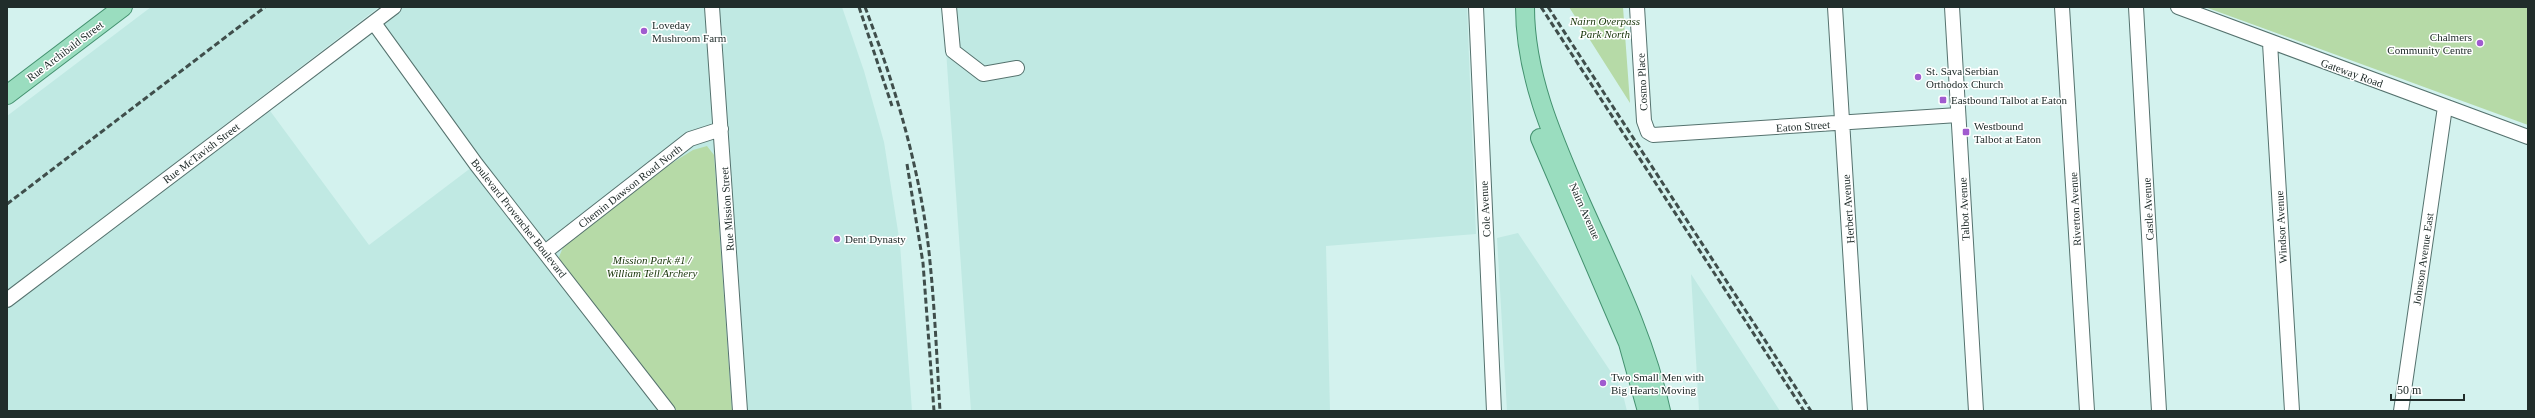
<svg xmlns="http://www.w3.org/2000/svg" width="2535" height="418" font-family="Georgia,serif">
<style>
.built{fill:#c0e9e3}
.green{fill:#b6daa7}
.lines{fill:none;stroke-linecap:round;stroke-linejoin:round}
.minor-casing{stroke:#55726e;stroke-width:16}
.major-casing{stroke:#43916f;stroke-width:20}
.minor{stroke:#fff;stroke-width:14}
.major{stroke:#9addbf;stroke-width:18}
.rail{stroke:#3f4e4b;stroke-width:3;stroke-dasharray:6 3;stroke-linecap:butt}
.poi-dot{fill:#a05bcf;stroke:#fff;stroke-width:1.5}
.labels{text-anchor:middle;dominant-baseline:central;stroke-width:3;stroke-linejoin:round;paint-order:stroke}
.park-label{font-size:11px;font-style:italic;fill:#173408;stroke:#fff}
.poi-label{font-size:11px;fill:#212d2b;stroke:#fff;text-anchor:start}
.street-label{font-size:11px;fill:#212d2b;stroke:#fff}
</style>
<rect width="100%" height="100%" fill="#d3f2ee"/>
<path class="built" d="M 151,7 L 379,7 L 7,291 L 7,116 Z
M 394,7 L 842,7 L 864,71 L 884,142 L 900,244 L 912,411 L 7,411 L 7,300 L 265,104 L 369,245 L 476,164 L 374,23 Z
M 943,7 L 1467,7 L 1476,234 L 1326,246 L 1330,411 L 971,411 Z
M 1518,233 L 1621,387 L 1627,411 L 1507,411 L 1497,238 Z
M 1691,274 L 1780,411 L 1699,411 Z"/>
<path class="green" d="M 1569,7 L 1623,7 L 1630,103 Z
M 2205,7 L 2528,7 L 2528,125 Z
M 707,146 L 714,155 L 732,411 L 677,411 L 561,263 L 559,257 L 564,245 L 669,165 L 693,150 Z"/>
<g class="lines">
<g class="minor-casing">
<path id="minor" d="M 712,7 L 740,411
M 949,7 L 953,51 L 983,74 L 1017,68
M 1476,7 L 1494,411
M 1637,7 L 1644,121 L 1648,132 L 1653,135 L 1958,115
M 1835,7 L 1860,411
M 1952,7 L 1976,411
M 2062,7 L 2087,411
M 2136,7 L 2159,411
M 2178,7 L 2528,137
M 374,23 L 476,164 L 668,411
M 2270,43 L 2292,411
M 545,252 L 690,139 L 721,129
M 7,300 L 394,7
M 2401,411 L 2445,107"/>
</g>
<g class="major-casing">
<path id="major" d="M 1525,7 C 1525,74 1552,136 1578,196 C 1609,266 1645,336 1661,411
M 7,95 L 123,7
M 1540,138 L 1628,343 L 1647,411"/>
</g>
<use href="#minor" class="minor"/>
<use href="#major" class="major"/>
<path class="rail" d="M 859,7 L 892,106
M 865,7 C 896,88 922,175 930,262 C 935,312 937,362 940,411
M 1541,7 L 1804,411
M 1548,7 L 1811,411
M 907,164 L 923,263 L 934,411
M 7,204 L 265,7"/>
</g>
<g class="poi-dot">
<circle cx="644" cy="31" r="4"/>
<circle cx="2480" cy="43" r="4"/>
<circle cx="1918" cy="77" r="4"/>
<rect x="1939" y="96" width="8" height="8" rx="2"/>
<rect x="1962" y="128" width="8" height="8" rx="2"/>
<circle cx="837" cy="239" r="4"/>
<circle cx="1603" cy="383" r="4"/>
</g>
<g class="labels">
<g class="park-label">
<text x="1605" y="21">Nairn Overpass<tspan x="1605" dy="13">Park North</tspan></text>
<text x="652" y="260">Mission Park #1 /<tspan x="652" dy="13">William Tell Archery</tspan></text>
</g>
<g class="poi-label">
<text x="652" y="25">Loveday<tspan x="652" dy="13">Mushroom Farm</tspan></text>
<text x="2472" y="37" text-anchor="end">Chalmers<tspan x="2472" dy="13">Community Centre</tspan></text>
<text x="1926" y="71">St. Sava Serbian<tspan x="1926" dy="13">Orthodox Church</tspan></text>
<text x="1951" y="100">Eastbound Talbot at Eaton</text>
<text x="1974" y="126">Westbound<tspan x="1974" dy="13">Talbot at Eaton</tspan></text>
<text x="845" y="239">Dent Dynasty</text>
<text x="1611" y="377">Two Small Men with<tspan x="1611" dy="13">Big Hearts Moving</tspan></text>
</g>
<g class="street-label">
<text transform="translate(65 51) rotate(-37)">Rue Archibald Street</text>
<text transform="translate(2352 73) rotate(20)">Gateway Road</text>
<text transform="translate(1642 82) rotate(-93)">Cosmo Place</text>
<text transform="translate(1803 126) rotate(-4)">Eaton Street</text>
<text transform="translate(201 153) rotate(-37)">Rue McTavish Street</text>
<text transform="translate(630 186) rotate(-38)">Chemin Dawson Road North</text>
<text transform="translate(727 209) rotate(-94)">Rue Mission Street</text>
<text transform="translate(1485 209) rotate(-93)">Cole Avenue</text>
<text transform="translate(1848 209) rotate(-94)">Herbert Avenue</text>
<text transform="translate(1964 209) rotate(-93)">Talbot Avenue</text>
<text transform="translate(2075 209) rotate(-93)">Riverton Avenue</text>
<text transform="translate(2148 209) rotate(-93)">Castle Avenue</text>
<text transform="translate(1585 211) rotate(66)">Nairn Avenue</text>
<text transform="translate(519 218) rotate(52)">Boulevard Provencher Boulevard</text>
<text transform="translate(2281 227) rotate(-93)">Windsor Avenue</text>
<text transform="translate(2423 259) rotate(-82)">Johnson Avenue East</text>
</g>
</g>
<rect width="2535" height="418" fill="none" stroke="#212d2b" stroke-width="16"/>
<path d="M2391 394v6h73v-6" fill="none" stroke="#212d2b" stroke-width="2"/>
<text x="2397" y="394" font-size="12" fill="#212d2b" stroke="#ffffff" stroke-width="3" paint-order="stroke">50 m</text>
</svg>
